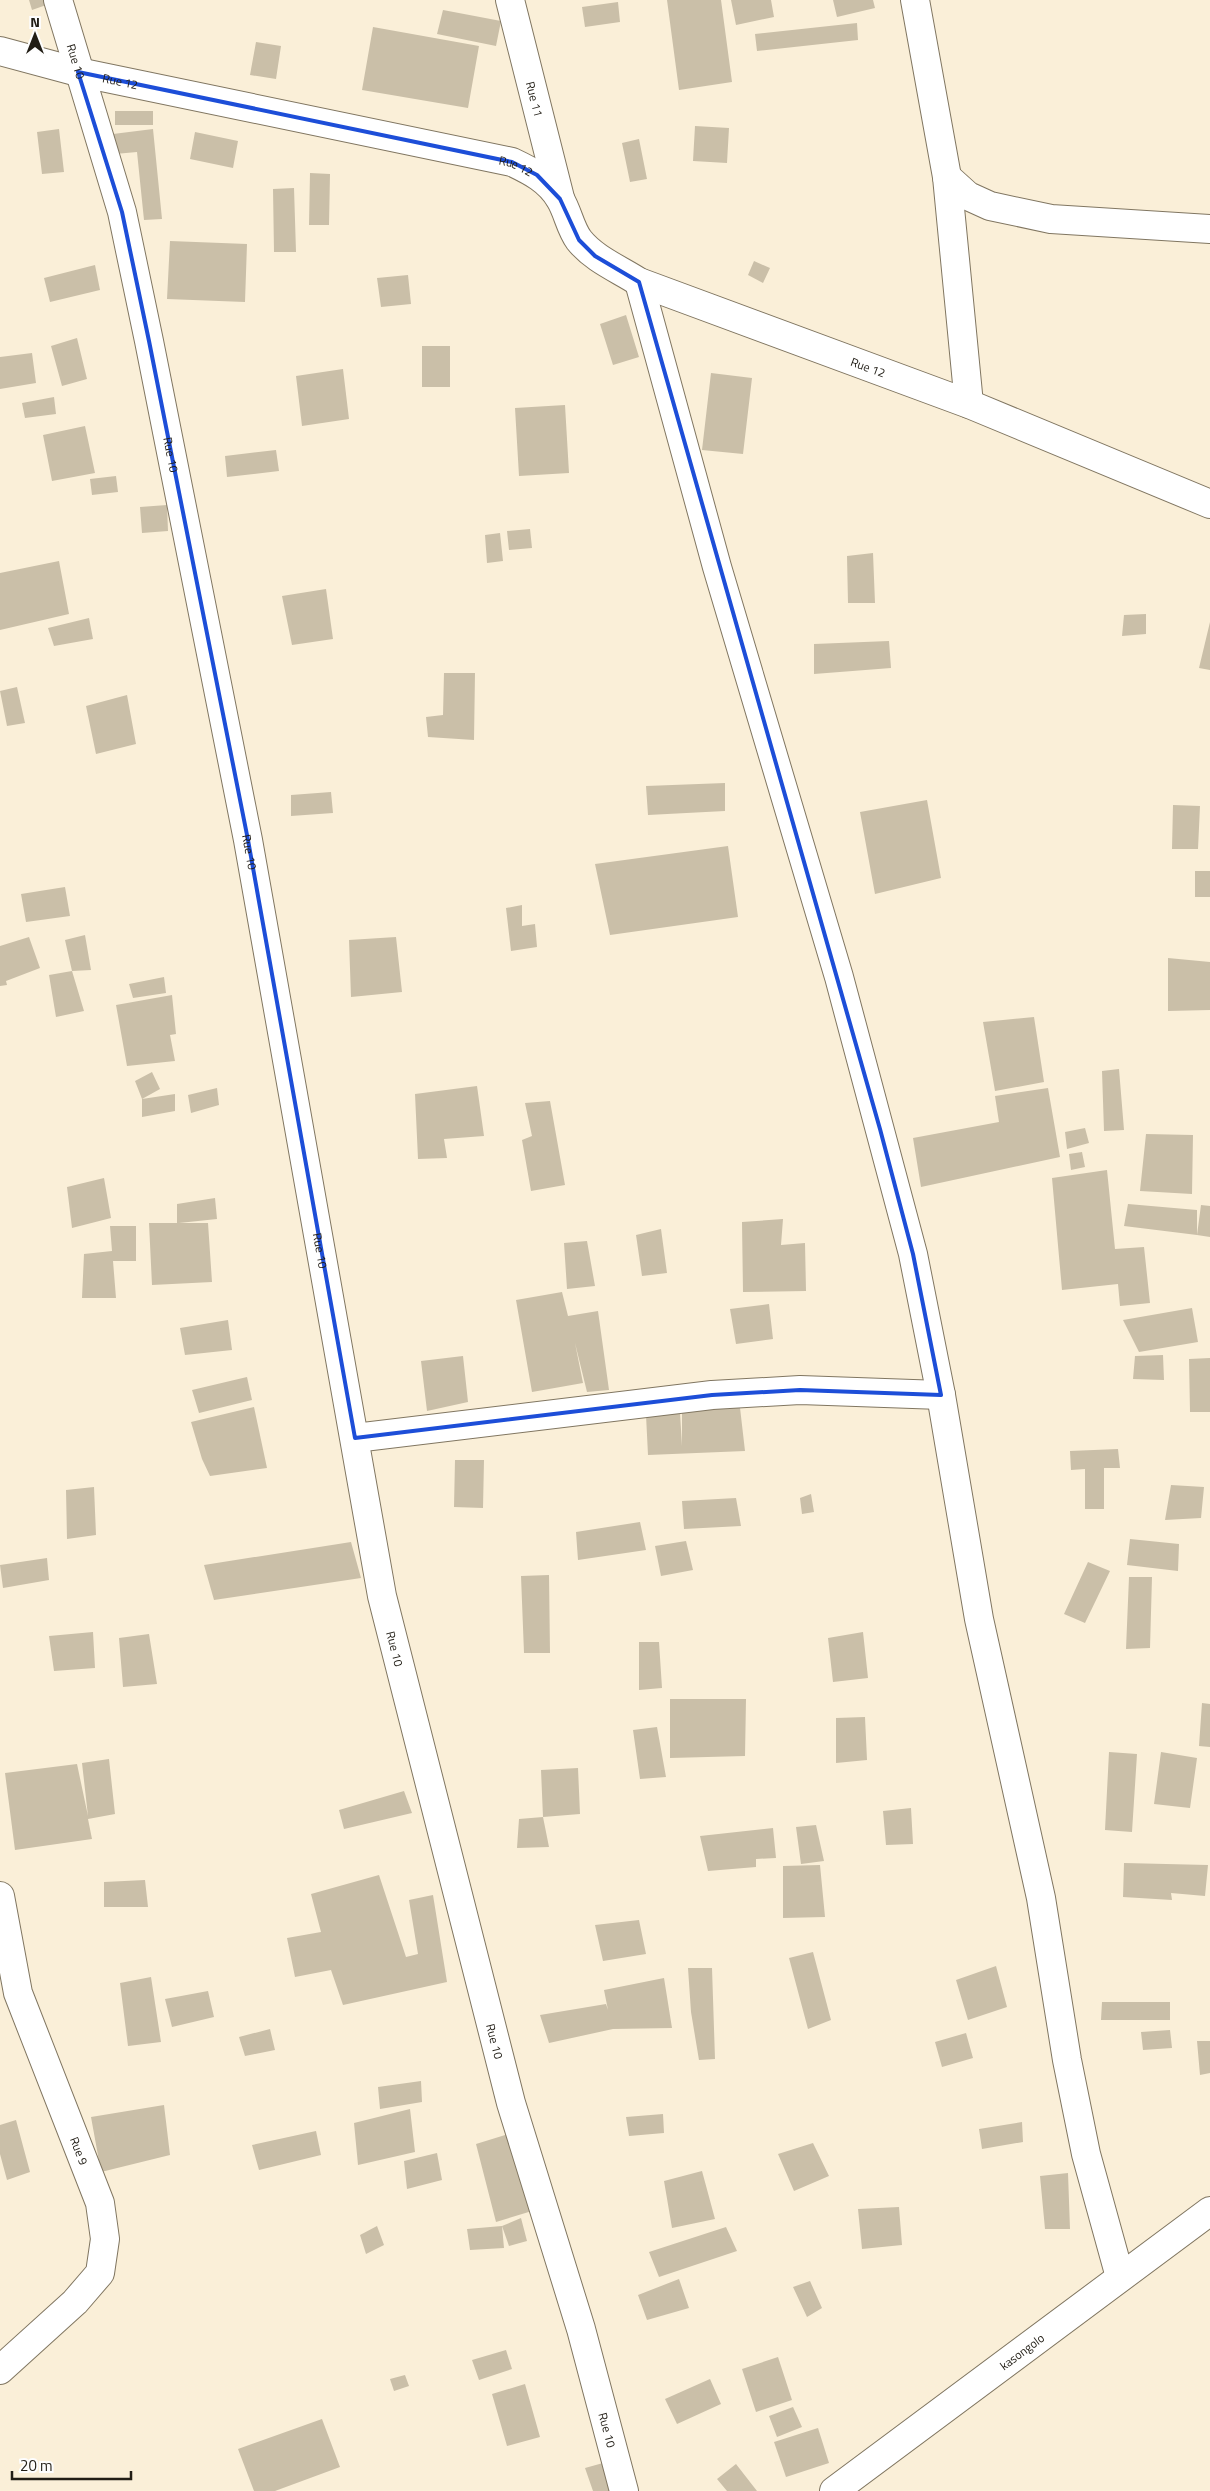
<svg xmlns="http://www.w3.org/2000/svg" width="1210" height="2491" font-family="'Titillium Web',sans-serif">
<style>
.building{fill:#cabfa8}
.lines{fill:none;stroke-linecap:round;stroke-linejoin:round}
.minor-casing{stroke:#807661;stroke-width:30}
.minor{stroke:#fff;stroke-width:28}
.marked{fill:none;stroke:#1d4ed8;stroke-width:4;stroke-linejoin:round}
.labels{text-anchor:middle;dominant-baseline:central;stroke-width:5;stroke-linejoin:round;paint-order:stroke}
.street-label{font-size:12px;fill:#211d15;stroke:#fdfdfd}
</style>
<rect width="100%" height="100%" fill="#faefd8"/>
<path class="building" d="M 29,0 L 52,0 L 52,3 L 32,10 Z
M 667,0 L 721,0 L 732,82 L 679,90 Z
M 731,0 L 771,0 L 774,17 L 736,25 Z
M 833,0 L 873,0 L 875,8 L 837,17 Z
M 618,2 L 620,22 L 585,27 L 582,7 Z
M 443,10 L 501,21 L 496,46 L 437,34 Z
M 857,23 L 858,40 L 757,51 L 755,34 Z
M 373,27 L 479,46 L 468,108 L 362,90 Z
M 256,42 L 281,46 L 276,79 L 250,75 Z
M 115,111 L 153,111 L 153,125 L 115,125 Z
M 695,126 L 729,128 L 727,163 L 693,161 Z
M 59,129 L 64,172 L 42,174 L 37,132 Z
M 153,129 L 162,219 L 144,220 L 137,152 L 115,154 L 113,134 Z
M 195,132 L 238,141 L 233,168 L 190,159 Z
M 639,139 L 647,179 L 630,182 L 622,143 Z
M 310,173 L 330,174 L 329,225 L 309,225 Z
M 294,188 L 296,252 L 274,252 L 273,189 Z
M 170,241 L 247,244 L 245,302 L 167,299 Z
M 754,261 L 770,268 L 763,283 L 748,275 Z
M 95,265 L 100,290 L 50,302 L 44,278 Z
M 408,275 L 411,304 L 381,307 L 377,278 Z
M 626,315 L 639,357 L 613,365 L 600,324 Z
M 77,338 L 87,379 L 62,386 L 51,346 Z
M 422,346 L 450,346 L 450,387 L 422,387 Z
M 32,353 L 36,383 L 0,389 L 0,357 Z
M 343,369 L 349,419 L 302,426 L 296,376 Z
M 711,373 L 752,378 L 743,454 L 702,450 Z
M 54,397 L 56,414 L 25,418 L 22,403 Z
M 565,405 L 569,473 L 519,476 L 515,408 Z
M 85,426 L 95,473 L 52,481 L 43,435 Z
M 276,450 L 279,471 L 227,477 L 225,456 Z
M 116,476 L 118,492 L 92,495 L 90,479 Z
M 167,505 L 168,531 L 142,533 L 140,507 Z
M 530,529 L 532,548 L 509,550 L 507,531 Z
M 500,533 L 503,561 L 487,563 L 485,535 Z
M 873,553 L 875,603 L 848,603 L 847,556 Z
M 59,561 L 69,614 L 0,630 L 0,573 Z
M 326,589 L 333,639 L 292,645 L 282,596 Z
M 1146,614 L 1146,634 L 1122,636 L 1124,615 Z
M 89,618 L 93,639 L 54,646 L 48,628 Z
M 1210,622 L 1210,670 L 1199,668 Z
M 889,641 L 891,668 L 814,674 L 814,644 Z
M 444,673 L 475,673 L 474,740 L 428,737 L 426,717 L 443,715 Z
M 17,687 L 25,723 L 7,726 L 0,691 Z
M 127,695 L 136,744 L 96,754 L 86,706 Z
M 725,783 L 725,811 L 648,815 L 646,786 Z
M 331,792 L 333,813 L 291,816 L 291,795 Z
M 927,800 L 941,878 L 875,894 L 860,812 Z
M 1173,805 L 1200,806 L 1198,849 L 1172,849 Z
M 728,846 L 738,917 L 610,935 L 595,864 Z
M 1195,871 L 1210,871 L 1210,897 L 1195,897 Z
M 65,887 L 70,916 L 26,922 L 21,894 Z
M 522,905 L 522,926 L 535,924 L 537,947 L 511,951 L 506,908 Z
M 85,935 L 91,970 L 72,971 L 65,940 Z
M 29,937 L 40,968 L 6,981 L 7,985 L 0,986 L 0,946 Z
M 396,937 L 402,992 L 351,997 L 349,940 Z
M 1168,958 L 1210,962 L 1210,1010 L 1168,1011 Z
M 72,971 L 84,1011 L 56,1017 L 49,975 Z
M 164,977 L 166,993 L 133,998 L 129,984 Z
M 172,995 L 176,1034 L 170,1035 L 175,1061 L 127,1066 L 116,1005 Z
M 1034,1017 L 1044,1082 L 995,1091 L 983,1022 Z
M 1119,1069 L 1124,1130 L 1104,1131 L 1102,1071 Z
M 152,1072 L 160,1089 L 142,1099 L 175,1094 L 175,1111 L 142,1117 L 142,1099 L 135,1081 Z
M 477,1086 L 484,1136 L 444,1139 L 447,1158 L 418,1159 L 415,1094 Z
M 217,1088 L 219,1105 L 191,1113 L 188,1095 Z
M 1048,1088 L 1060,1157 L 921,1187 L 913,1138 L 999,1122 L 995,1096 Z
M 550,1101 L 565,1185 L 531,1191 L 522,1140 L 532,1136 L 525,1103 Z
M 1085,1128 L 1089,1143 L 1067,1149 L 1065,1132 Z
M 1146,1134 L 1193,1135 L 1192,1194 L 1140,1191 Z
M 1082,1152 L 1085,1167 L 1071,1170 L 1069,1154 Z
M 1107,1170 L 1115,1249 L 1144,1247 L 1150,1303 L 1120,1306 L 1118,1284 L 1062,1290 L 1052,1178 Z
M 104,1178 L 111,1218 L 72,1228 L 67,1187 Z
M 215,1198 L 217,1219 L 179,1223 L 208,1223 L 212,1282 L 152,1285 L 149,1223 L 177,1223 L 177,1204 Z
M 1128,1204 L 1197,1210 L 1197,1235 L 1124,1226 Z
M 1201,1205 L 1210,1206 L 1210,1237 L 1197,1235 Z
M 783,1219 L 781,1245 L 805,1243 L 806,1291 L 743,1292 L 742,1222 Z
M 110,1226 L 136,1226 L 136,1261 L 113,1261 L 116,1298 L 82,1298 L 84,1254 L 112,1251 Z
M 661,1229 L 667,1273 L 642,1276 L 636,1235 Z
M 587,1241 L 595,1286 L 567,1289 L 564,1243 Z
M 562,1292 L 568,1316 L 598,1311 L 609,1390 L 587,1392 L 575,1343 L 583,1383 L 532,1392 L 516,1300 Z
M 769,1304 L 773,1339 L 736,1344 L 730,1309 Z
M 1192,1308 L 1198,1342 L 1139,1352 L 1123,1320 Z
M 228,1320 L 232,1350 L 185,1355 L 180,1328 Z
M 1163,1355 L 1164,1380 L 1133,1379 L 1135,1356 Z
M 463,1356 L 468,1402 L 427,1411 L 421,1361 Z
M 1210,1358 L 1210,1412 L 1190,1412 L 1189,1359 Z
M 247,1377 L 252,1400 L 199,1413 L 192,1390 Z
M 739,1399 L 745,1451 L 648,1455 L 646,1415 L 680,1413 L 682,1446 L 682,1404 Z
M 254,1407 L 267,1468 L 210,1476 L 202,1459 L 191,1422 Z
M 1118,1449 L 1120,1468 L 1104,1468 L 1104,1509 L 1085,1509 L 1085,1469 L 1071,1470 L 1070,1451 Z
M 455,1460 L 484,1460 L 483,1508 L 454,1507 Z
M 1171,1485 L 1204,1487 L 1201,1518 L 1165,1520 Z
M 94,1487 L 96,1535 L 67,1539 L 66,1490 Z
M 811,1494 L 814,1512 L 802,1514 L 800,1498 Z
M 736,1498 L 741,1526 L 684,1529 L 682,1501 Z
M 640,1522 L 646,1550 L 578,1560 L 576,1532 Z
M 1130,1539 L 1179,1544 L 1178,1571 L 1127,1565 Z
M 686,1541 L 693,1570 L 661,1576 L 655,1546 Z
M 351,1542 L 361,1578 L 214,1600 L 204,1565 Z
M 47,1558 L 49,1580 L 3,1588 L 0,1565 Z
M 1088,1562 L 1110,1571 L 1085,1623 L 1064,1614 Z
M 549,1575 L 550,1653 L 524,1653 L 521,1576 Z
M 1129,1577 L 1152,1577 L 1150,1648 L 1126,1649 Z
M 93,1632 L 95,1668 L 54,1671 L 49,1636 Z
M 863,1632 L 868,1678 L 833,1682 L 828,1638 Z
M 149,1634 L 157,1684 L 123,1687 L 119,1638 Z
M 639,1642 L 659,1642 L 662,1688 L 639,1690 Z
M 670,1699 L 746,1699 L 745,1756 L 670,1758 Z
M 1202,1703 L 1210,1704 L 1210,1747 L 1199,1746 Z
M 865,1717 L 867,1760 L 836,1763 L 836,1718 Z
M 657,1727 L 666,1777 L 640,1779 L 633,1730 Z
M 1109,1752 L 1137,1754 L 1132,1832 L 1105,1830 Z
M 1161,1752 L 1197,1758 L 1190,1808 L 1154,1804 Z
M 109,1759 L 115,1814 L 88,1819 L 92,1839 L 15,1850 L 5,1773 L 77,1764 L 88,1816 L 82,1763 Z
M 578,1768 L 580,1814 L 543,1817 L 541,1770 Z
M 404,1791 L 412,1813 L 344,1829 L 339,1810 Z
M 911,1808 L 913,1844 L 886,1845 L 883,1811 Z
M 543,1817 L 549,1847 L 517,1848 L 519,1819 Z
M 816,1825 L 824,1861 L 801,1864 L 796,1827 Z
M 773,1828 L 776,1858 L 756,1859 L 756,1867 L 708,1871 L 700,1836 Z
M 1124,1863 L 1208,1865 L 1205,1896 L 1171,1893 L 1172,1900 L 1123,1897 Z
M 820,1865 L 825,1917 L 783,1918 L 783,1866 Z
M 379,1875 L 406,1957 L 418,1954 L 409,1900 L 433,1895 L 447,1982 L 343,2005 L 331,1970 L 295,1977 L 287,1938 L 321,1932 L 311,1894 Z
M 145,1880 L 148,1907 L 104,1907 L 104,1882 Z
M 639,1920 L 646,1954 L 603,1961 L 595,1925 Z
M 813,1952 L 831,2020 L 808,2029 L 789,1958 Z
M 996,1966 L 1007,2007 L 968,2020 L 956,1980 Z
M 688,1968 L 712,1968 L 715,2059 L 699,2060 L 691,2012 Z
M 151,1977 L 161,2042 L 128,2046 L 120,1983 Z
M 664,1978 L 672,2028 L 613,2029 L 549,2043 L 540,2015 L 606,2004 L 608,2010 L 604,1990 Z
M 208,1991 L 214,2017 L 172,2027 L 165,1999 Z
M 1102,2002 L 1170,2002 L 1170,2020 L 1101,2020 Z
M 270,2029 L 275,2050 L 245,2056 L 239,2037 Z
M 1170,2030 L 1172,2048 L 1143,2050 L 1141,2032 Z
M 966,2033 L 973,2058 L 942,2067 L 935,2042 Z
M 1197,2041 L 1210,2041 L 1210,2073 L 1200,2075 Z
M 421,2081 L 422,2102 L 380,2109 L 378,2087 Z
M 164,2105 L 170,2155 L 101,2172 L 91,2117 Z
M 410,2109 L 415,2152 L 358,2165 L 354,2123 Z
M 663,2114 L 664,2133 L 629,2136 L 626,2117 Z
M 16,2120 L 30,2172 L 7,2180 L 0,2154 L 0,2125 Z
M 1022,2122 L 1023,2142 L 982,2149 L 979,2129 Z
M 316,2131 L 321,2155 L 259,2170 L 252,2145 Z
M 512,2133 L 532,2211 L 496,2222 L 476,2144 Z
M 813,2143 L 829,2176 L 794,2191 L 778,2154 Z
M 437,2153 L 442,2180 L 407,2189 L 404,2161 Z
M 702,2171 L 715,2219 L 672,2228 L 664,2181 Z
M 1068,2173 L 1070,2229 L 1045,2229 L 1040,2176 Z
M 899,2207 L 902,2245 L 862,2249 L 858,2209 Z
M 521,2218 L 527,2241 L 509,2246 L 502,2226 Z
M 377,2226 L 384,2245 L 366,2254 L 360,2235 Z
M 502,2226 L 504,2248 L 470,2250 L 467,2229 Z
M 726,2227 L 737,2251 L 659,2277 L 649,2252 Z
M 679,2279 L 689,2308 L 647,2320 L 638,2295 Z
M 810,2281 L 822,2308 L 807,2317 L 793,2287 Z
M 506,2350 L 512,2369 L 479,2380 L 472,2360 Z
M 778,2357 L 792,2400 L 756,2412 L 742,2369 Z
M 405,2375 L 409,2386 L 394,2391 L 390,2379 Z
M 710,2379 L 721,2404 L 677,2424 L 665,2399 Z
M 525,2384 L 540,2437 L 507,2446 L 492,2394 Z
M 793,2407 L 802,2427 L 777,2437 L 769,2416 Z
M 322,2419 L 340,2467 L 275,2491 L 254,2491 L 238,2449 Z
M 818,2428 L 829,2463 L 786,2477 L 774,2442 Z
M 603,2463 L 612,2491 L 593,2491 L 585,2468 Z
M 736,2464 L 757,2491 L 727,2491 L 717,2479 Z"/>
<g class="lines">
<g class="minor-casing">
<g id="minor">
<path id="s1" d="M 58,0 L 122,212 L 149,341 L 248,840 L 382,1596 L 511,2103 L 581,2329 L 624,2491"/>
<path id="s2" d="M 510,0 L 560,198"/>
<path d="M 915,0 L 947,177 L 969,404"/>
<path id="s3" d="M 0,51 L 78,72 L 512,162 C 531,171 549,180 560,199 C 568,212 570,228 579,240 C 594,259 619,269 639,282 L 969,404 L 1210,504"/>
<path d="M 947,177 L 968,196 L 990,206 L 1051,219 L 1210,229"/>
<path d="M 639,282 L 717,567 L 839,977 L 913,1254 L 941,1395 L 979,1619 L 1041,1898 L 1067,2060 L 1086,2154 L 1120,2277"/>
<path d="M 355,1438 L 712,1395 L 800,1390 L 941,1395"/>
<path id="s4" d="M 0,1896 L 18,1993 L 100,2203 L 105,2239 L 100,2273 L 75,2302 L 0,2370"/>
<path id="s5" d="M 834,2491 L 1210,2211"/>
</g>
</g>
<use href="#minor" class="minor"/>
</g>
<path class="marked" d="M 78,72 L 512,162 L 537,175 L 560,199 L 579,240 L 595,256 L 639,282 L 880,1129 L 913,1254 L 941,1395 L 800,1390 L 712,1395 L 355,1438 L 248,840 L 149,341 L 122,212 Z"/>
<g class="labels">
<g class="street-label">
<text stroke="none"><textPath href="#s1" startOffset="64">Rue 10</textPath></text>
<text stroke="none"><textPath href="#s3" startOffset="124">Rue 12</textPath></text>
<text stroke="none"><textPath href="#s2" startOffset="102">Rue 11</textPath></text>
<text stroke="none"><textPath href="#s3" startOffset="529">Rue 12</textPath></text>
<text stroke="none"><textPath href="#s3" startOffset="949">Rue 12</textPath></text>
<text stroke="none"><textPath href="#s1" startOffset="469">Rue 10</textPath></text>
<text stroke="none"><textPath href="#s1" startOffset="874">Rue 10</textPath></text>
<text stroke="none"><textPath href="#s1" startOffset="1279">Rue 10</textPath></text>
<text stroke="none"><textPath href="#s1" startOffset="1684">Rue 10</textPath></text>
<text stroke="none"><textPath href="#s1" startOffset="2089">Rue 10</textPath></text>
<text stroke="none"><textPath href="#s4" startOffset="268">Rue 9</textPath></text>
<text stroke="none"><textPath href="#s5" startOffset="234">kasongolo</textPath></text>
<text stroke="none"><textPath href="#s1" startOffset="2494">Rue 10</textPath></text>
</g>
</g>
<g transform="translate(35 35)" stroke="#fdfdfd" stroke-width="4" paint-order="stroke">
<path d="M0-4L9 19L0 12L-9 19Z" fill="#211d15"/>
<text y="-8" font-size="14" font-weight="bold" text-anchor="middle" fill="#211d15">N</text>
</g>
<path d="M12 2471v8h119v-8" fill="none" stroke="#211d15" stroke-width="2.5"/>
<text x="20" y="2471" font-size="15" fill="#211d15" stroke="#fdfdfd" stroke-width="4" paint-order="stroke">20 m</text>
</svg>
